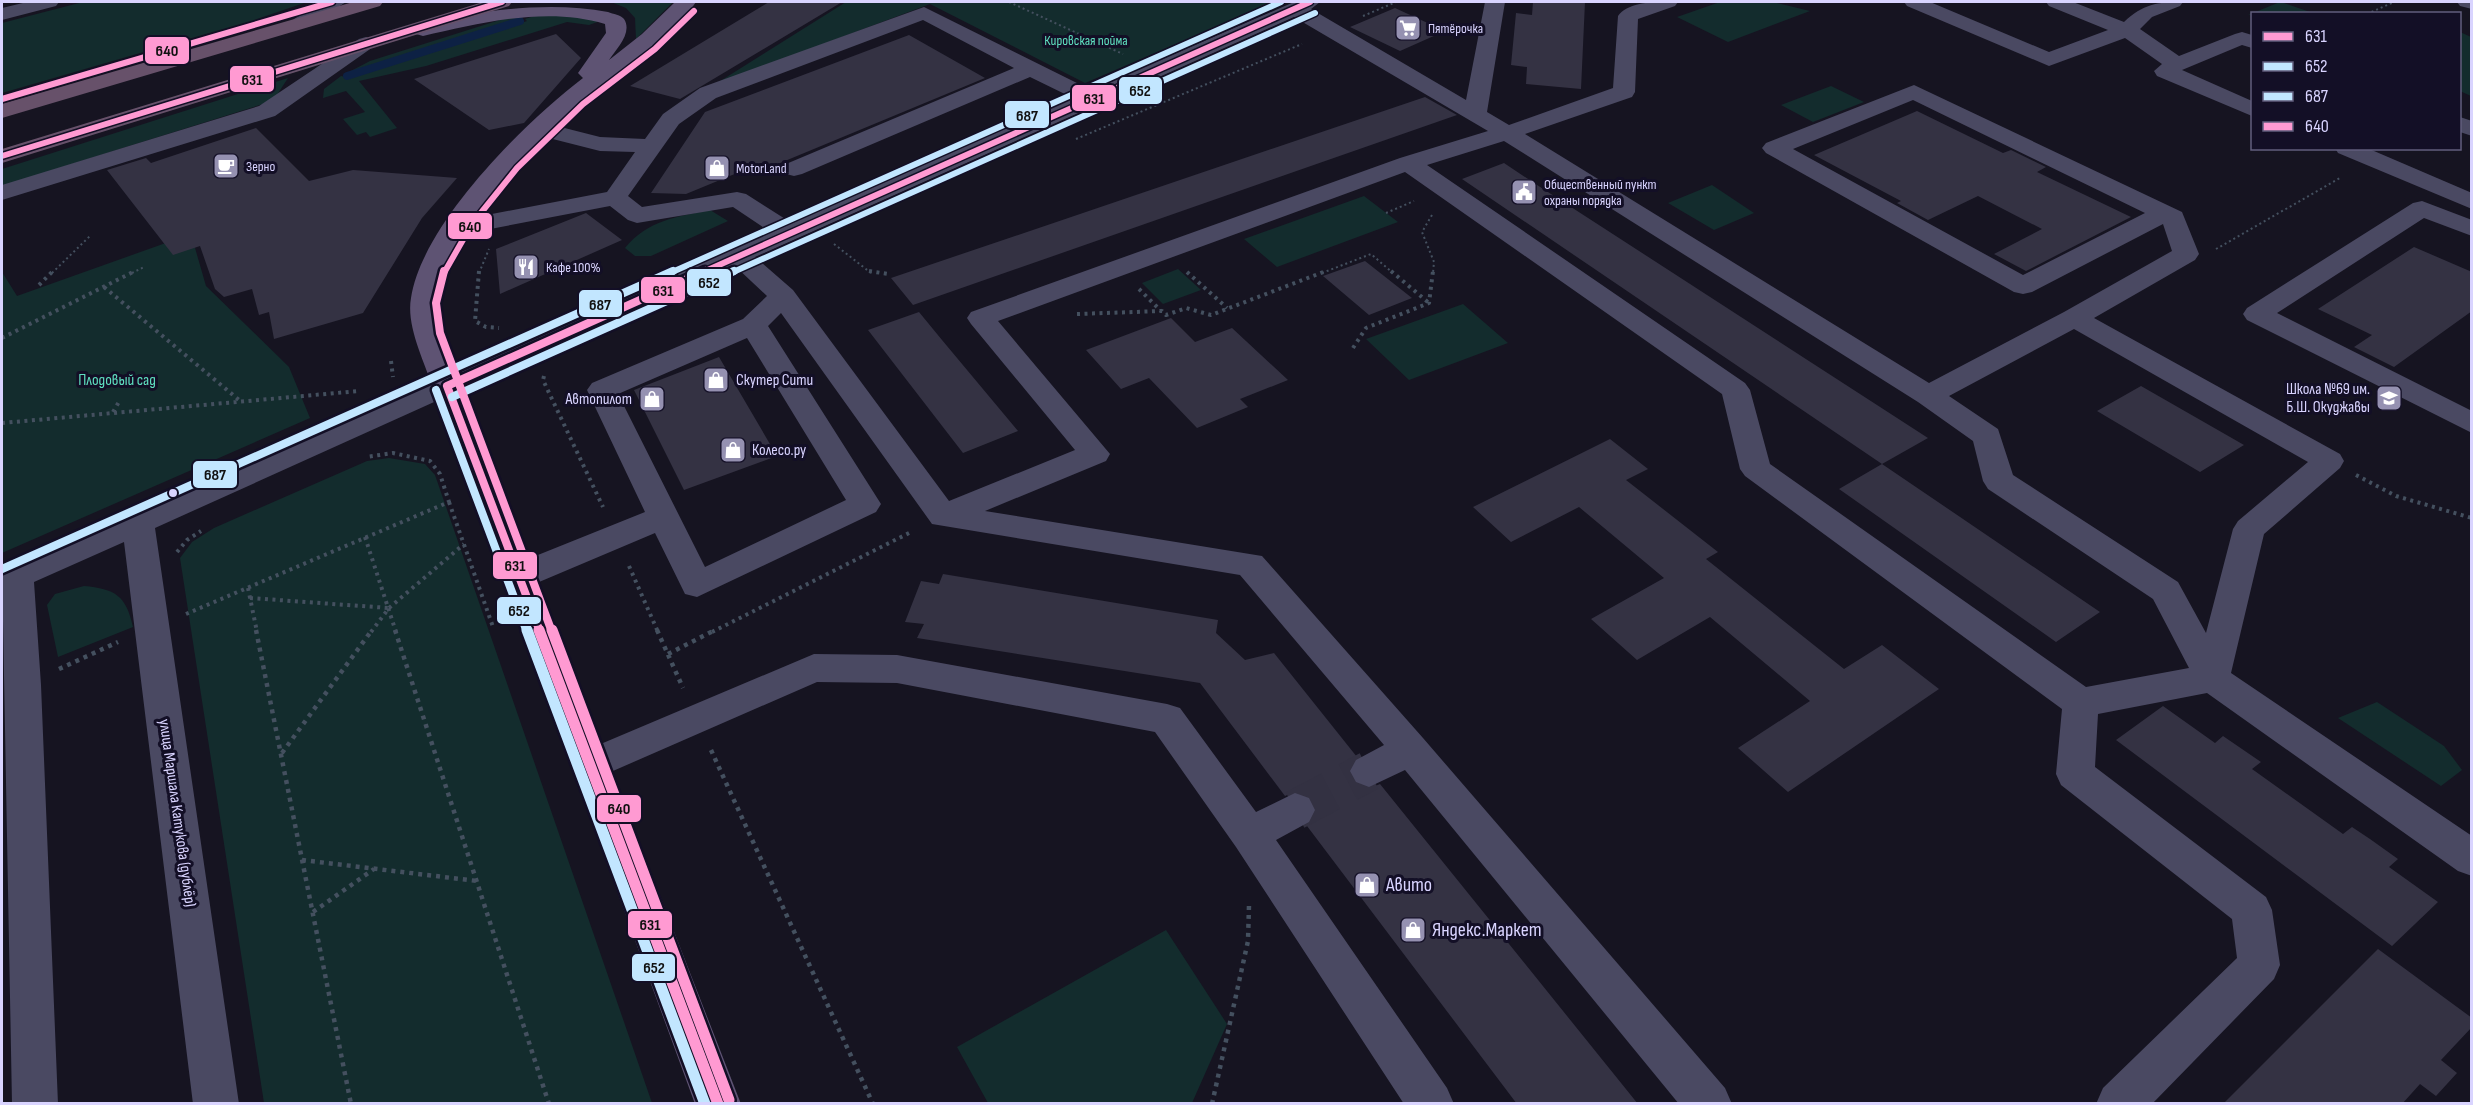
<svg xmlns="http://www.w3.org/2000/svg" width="2473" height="1105" font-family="'Sofia Sans Condensed',sans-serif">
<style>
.green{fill:#132c2d}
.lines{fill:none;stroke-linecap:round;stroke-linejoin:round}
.stream{stroke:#0d2144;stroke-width:8}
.building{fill:#343243}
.minor-tunnel{stroke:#333142;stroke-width:40;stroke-dasharray:40 20;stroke-linecap:butt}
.path-far2{stroke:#44505f;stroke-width:2;stroke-dasharray:2 3;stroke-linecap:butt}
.path-far1{stroke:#44505f;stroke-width:4;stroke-dasharray:3 4.5;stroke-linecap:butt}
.path{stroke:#44505f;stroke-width:4.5;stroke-dasharray:4 5;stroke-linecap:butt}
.minor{fill:#4a4962;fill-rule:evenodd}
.major{fill:#5e5373;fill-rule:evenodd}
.highway{fill:#67516a;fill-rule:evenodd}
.bus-1-far2-casing{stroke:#130f26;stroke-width:9}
.bus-1-far1-casing{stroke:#130f26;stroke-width:13}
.bus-1-casing{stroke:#130f26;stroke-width:16}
.bus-2-far2-casing{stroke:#130f26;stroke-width:9}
.bus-2-far1-casing{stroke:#130f26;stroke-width:13}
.bus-2-casing{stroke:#130f26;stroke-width:16}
.bus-3-far1-casing{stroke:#130f26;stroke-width:9}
.bus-3-casing{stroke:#130f26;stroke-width:13}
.bus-4-far2-casing{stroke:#130f26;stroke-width:9}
.bus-4-far1-casing{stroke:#130f26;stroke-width:13}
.bus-4-casing{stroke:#130f26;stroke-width:16}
.bus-1-far2{stroke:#ff9ad2;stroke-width:6}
.bus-1-far1{stroke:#ff9ad2;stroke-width:8}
.bus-1{stroke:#ff9ad2;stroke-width:11}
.bus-2-far2{stroke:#c2e6ff;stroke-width:6}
.bus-2-far1{stroke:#c2e6ff;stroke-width:8}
.bus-2{stroke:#c2e6ff;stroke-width:11}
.bus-3-far1{stroke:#c2e6ff;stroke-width:6}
.bus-3{stroke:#c2e6ff;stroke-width:8}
.bus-4-far2{stroke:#ff9ad2;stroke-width:6}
.bus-4-far1{stroke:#ff9ad2;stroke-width:8}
.bus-4{stroke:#ff9ad2;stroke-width:11}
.bus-dot{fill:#d9d4ff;stroke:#130f26;stroke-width:2}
.labels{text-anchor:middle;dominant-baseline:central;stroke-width:6;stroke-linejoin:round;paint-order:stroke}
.far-poi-label{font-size:14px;fill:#d9d4ff;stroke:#130f26;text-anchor:start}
.far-park-label{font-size:14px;fill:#5fe0c0;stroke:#130f26}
.park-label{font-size:16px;fill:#5fe0c0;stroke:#130f26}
.poi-label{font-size:16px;fill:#d9d4ff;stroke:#130f26;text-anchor:start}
.street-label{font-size:16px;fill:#d9d4ff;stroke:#130f26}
.near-poi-label{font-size:20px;fill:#d9d4ff;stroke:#130f26;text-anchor:start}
.line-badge{stroke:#130f26;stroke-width:2}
.pale-badge-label{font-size:16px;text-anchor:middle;font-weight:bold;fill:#111}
</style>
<rect width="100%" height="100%" fill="#161421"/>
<path class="green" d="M 83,2 L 307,2 L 254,20 L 2,93 L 2,23 Z
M 611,2 L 673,2 L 636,39 L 635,18 L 626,8 Z
M 846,2 L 1274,2 L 1085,83 L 930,4 L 714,85 Z
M 1720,2 L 1773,2 L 1810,11 L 1728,42 L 1677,17 Z
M 2280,2 L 2281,2 L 2313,13 L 2248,15 Z
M 525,12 L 530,15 L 347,73 L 370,61 Z
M 546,12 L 600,21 L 589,25 L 567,22 L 426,66 L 359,81 L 397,128 L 370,137 L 366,132 L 357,135 L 343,119 L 365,112 L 346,91 L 323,98 L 324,89 L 341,76 L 351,78 L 527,21 L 525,19 Z
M 2460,32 L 2471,37 L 2471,96 L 2460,91 Z
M 288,78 L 275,98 L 263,104 L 2,186 L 2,169 Z
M 1831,86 L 1864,102 L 1813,122 L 1781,105 Z
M 1712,185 L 1754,213 L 1714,230 L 1668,203 Z
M 1364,196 L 1398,222 L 1277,267 L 1244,239 Z
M 710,210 L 728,221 L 651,256 L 635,256 L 625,248 C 648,220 676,217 710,210 Z
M 191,234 L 206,286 L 289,367 L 310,418 L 2,553 L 2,272 L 17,296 Z
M 1178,269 L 1201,290 L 1163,304 L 1142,283 Z
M 1463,304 L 1508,343 L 1409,380 L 1366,339 Z
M 389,458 L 425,464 L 435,475 L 652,1103 L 264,1103 L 180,558 L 192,542 L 214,528 L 367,461 Z
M 84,586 C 115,589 126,595 133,627 L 58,657 L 47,605 L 55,594 Z
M 2377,702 L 2444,746 L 2462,770 L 2441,786 L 2338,718 Z
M 1166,930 L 1227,1024 L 1192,1103 L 988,1103 L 957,1047 Z"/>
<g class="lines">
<path class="stream" d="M 347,76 L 520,21"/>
</g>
<path class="building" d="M 769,2 L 842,2 L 680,99 L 630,86 Z
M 1533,2 L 1585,2 L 1581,89 L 1526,84 L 1527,67 L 1511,65 L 1516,13 L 1532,15 Z
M 1395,8 L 1445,31 L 1400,51 L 1350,27 Z
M 556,34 L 581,58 L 524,123 L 489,130 L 414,79 Z
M 909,35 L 985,78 L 761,171 L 754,166 L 686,194 L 651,193 L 705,112 Z
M 1425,97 L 1457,115 L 913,305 L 891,278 Z
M 1917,111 L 2003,153 L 2011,150 L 2046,167 L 2037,172 L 2131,217 L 2026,271 L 1994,254 L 2042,229 L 1978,196 L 1928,220 L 1897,203 L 1901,201 L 1814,155 Z
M 256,128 L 309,181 L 353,170 L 457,178 L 422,218 L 363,313 L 274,339 L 269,312 L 259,315 L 252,289 L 224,297 L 215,289 L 200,246 L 173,255 L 107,170 L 146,158 L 151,163 Z
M 1504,163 L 1534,183 L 1928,438 L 1882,464 L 1462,179 Z
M 586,213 L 622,240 L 500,294 L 496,249 Z
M 2414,247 L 2472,272 L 2472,311 L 2394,367 L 2354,347 L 2372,335 L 2318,309 Z
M 1365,261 L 1412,298 L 1369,315 L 1323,276 Z
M 919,312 L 942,340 L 1018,431 L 963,453 L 868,330 Z
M 1171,318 L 1195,342 L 1232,328 L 1288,380 L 1240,399 L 1248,407 L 1197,428 L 1149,378 L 1121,389 L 1086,350 Z
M 719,357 L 777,456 L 684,490 L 634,390 Z
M 2141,386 L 2244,445 L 2200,472 L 2097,411 Z
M 1610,439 L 1648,469 L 1626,480 L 1718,552 L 1706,559 L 1844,669 L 1882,645 L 1939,689 L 1788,792 L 1738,748 L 1810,701 L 1710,617 L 1637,660 L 1591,619 L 1664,578 L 1579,507 L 1511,542 L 1473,507 Z
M 1882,464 L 1938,502 L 2100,612 L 2056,642 L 1839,489 Z
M 943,574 L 1218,620 L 1216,633 L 1245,660 L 1274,653 L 1357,757 L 1348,770 L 1354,783 L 1368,789 L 1380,784 L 1638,1104 L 1517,1104 L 1307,826 L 1317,811 L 1311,797 L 1296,791 L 1285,796 L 1200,683 L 917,638 L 924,624 L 905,622 L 921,581 L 939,584 Z
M 2163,706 L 2215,743 L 2223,736 L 2261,762 L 2252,769 L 2343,834 L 2352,827 L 2370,839 L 2398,859 L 2389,867 L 2438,902 L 2392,946 L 2116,740 Z
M 2378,949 L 2472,1018 L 2472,1027 L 2441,1060 L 2457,1073 L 2436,1096 L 2420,1084 L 2402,1104 L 2223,1104 Z"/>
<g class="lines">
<path class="minor-tunnel" d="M 1295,810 L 1369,771"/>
<path class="path-far2" d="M 1009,2 L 1123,54
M 2367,14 L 2394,2
M 1363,16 L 1396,2
M 1076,139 L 1302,44
M 1386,213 L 1414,201
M 1432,215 L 1422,232 L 1434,262 L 1433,273
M 834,244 L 871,273
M 2216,249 L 2340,178
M 52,273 L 91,235
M 132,273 L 144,267
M 479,273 L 489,249
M 1322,273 L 1371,254 L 1393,273"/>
<path class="path-far1" d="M 479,271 L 475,321 L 486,327 L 499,328
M 869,271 L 888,274
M 1391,271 L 1429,303
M 1187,272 L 1227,308
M 39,285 L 53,271
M 104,287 L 239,400
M 1139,289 L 1161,311
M 1077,314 L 1162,311 L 1166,315 L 1186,308 L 1211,315 L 1326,271
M 2,338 L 135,271
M 1353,348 L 1366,328 L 1429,303 L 1433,271
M 391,361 L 393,377
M 544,376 L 543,380 L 603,507
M 113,412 L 120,400
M 2,423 L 359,391
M 2356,475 L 2396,496 L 2472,518
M 449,502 L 493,627
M 365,537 L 396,632
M 177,552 L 187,540 L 201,531
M 629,566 L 658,632
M 248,588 L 257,632
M 250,598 L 389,608
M 186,614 L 449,502 L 440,474 L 430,461 L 393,453 L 366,457
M 371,632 L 389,608 L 464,544
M 712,632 L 913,531"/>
<path class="path" d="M 256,630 L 351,1104
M 395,630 L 549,1104
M 657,630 L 683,688
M 668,654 L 715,630
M 59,669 L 118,642
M 711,750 L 873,1104
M 282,753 L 372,630
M 302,860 L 477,881
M 313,912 L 374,869
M 1212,1104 L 1248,941 L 1249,905"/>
<path class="minor" d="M 27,2 L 59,2 L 56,6 L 2,20 L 2,8 Z
M 323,2 L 346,2 L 308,27 L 294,27 L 291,23 L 294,19 Z
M 1294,2 L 1320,2 L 1311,9 L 1466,100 L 1485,2 L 1505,2 L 1487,112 L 1509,125 L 1613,88 L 1618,16 C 1629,0 1660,2 1678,2 L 1675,6 L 1638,19 L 1635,92 L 1632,97 L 1525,134 L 1929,383 L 2064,312 L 2172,251 L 2163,224 L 2032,292 L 2023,294 L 2014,292 L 1766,153 L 1762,148 L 1766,143 L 1914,85 L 2182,212 L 2199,254 L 2195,260 L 2094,318 L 2340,454 L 2344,461 L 2340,468 L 2264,534 L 2231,673 L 2472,836 L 2472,876 L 2458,871 L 2207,693 L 2098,714 L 2095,767 L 2266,897 L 2272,910 L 2280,965 L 2274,979 L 2152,1104 L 2096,1104 L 2103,1088 L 2237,958 L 2232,919 L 2061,785 L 2056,774 L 2062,709 L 1745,476 L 1740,469 L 1722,394 L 1405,172 L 998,321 L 1110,454 L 1106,461 L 985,511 L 1262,556 L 1423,738 L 1725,1088 L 1732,1104 L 1679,1104 L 1405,770 L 1369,787 L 1356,782 L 1350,771 L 1356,760 L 1384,745 L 1240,575 L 932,524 L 781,313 L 768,326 L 881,504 L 876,512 L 697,597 L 685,594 L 655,533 L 532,585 L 520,588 L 508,585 L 503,576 L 508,567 L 645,512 L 587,390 L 592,383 L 743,319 L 767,296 L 735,266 L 155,528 L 239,1104 L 193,1104 L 124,542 L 34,582 L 41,685 L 58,1104 L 12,1104 L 2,568 L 341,422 L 769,231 L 733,207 L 637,223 L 628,220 L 610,206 L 454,236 L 445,233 L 441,228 L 445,223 L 607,192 L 635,152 L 600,151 L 533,134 L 529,129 L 533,124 L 541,122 L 600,137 L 645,139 L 663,114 L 700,88 L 924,7 L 1091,90 ZM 1294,17 L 1488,131 L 1400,158 L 971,312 L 967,318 L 971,324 L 1075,450 L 949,501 L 793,290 L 755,257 ZM 923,20 L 1014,68 L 786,164 L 782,169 L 786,174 L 794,176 L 802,174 L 1030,77 L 1073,98 L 790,222 L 746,194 L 737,192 L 642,207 L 628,196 L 679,124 L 716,98 ZM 1913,100 L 2145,213 L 2023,275 L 1793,149 ZM 1504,141 L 1918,402 L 1973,441 L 1983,481 L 1988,489 L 2153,599 L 2189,668 L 2086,687 L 1770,464 L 1750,390 L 1745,383 L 1427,165 ZM 2074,329 L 2308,462 L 2238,521 L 2233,529 L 2206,633 L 2178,582 L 2013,475 L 1998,429 L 1949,396 ZM 747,338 L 846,500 L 705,567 L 618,394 Z
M 1904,2 L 1930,2 L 2049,52 L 2108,30 L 2049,6 L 2046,2 L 2073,2 L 2124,22 C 2143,4 2157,2 2183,2 L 2180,6 L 2152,17 L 2140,29 L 2179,56 L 2235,34 L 2242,32 L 2252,35 L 2252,48 L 2242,45 L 2182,70 L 2252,101 L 2252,116 L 2157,76 L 2154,71 L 2162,64 L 2125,38 L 2049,66 L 1907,6 Z
M 2457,2 L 2472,2 L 2472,9 L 2460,6 Z
M 366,37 L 373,39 L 377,43 L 373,47 L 275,116 L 2,200 L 2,185 L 259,106 L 359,39 Z
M 2460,117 L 2472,121 L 2472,136 L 2460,132 Z
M 2335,148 L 2367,148 L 2472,193 L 2472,209 L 2338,153 Z
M 2422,201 L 2472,220 L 2472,236 L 2424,218 L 2277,313 L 2472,411 L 2472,433 L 2247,320 L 2243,314 L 2247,308 L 2413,203 Z
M 814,654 L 897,655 L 1167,704 L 1180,708 L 1256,812 L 1295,793 L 1309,798 L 1315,810 L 1309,822 L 1276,840 L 1447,1088 L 1454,1104 L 1404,1104 L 1236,847 L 1155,732 L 897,683 L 817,682 L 590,781 L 577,776 L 571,765 L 577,754 Z"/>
<path class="major" d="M 675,2 L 696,2 C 669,41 626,65 590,94 C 539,136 445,231 438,299 C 434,327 453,360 462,386 L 741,1104 L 695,1104 L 432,386 C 424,360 406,326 411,298 C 422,224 525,122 583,78 L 578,73 L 606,33 L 605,24 C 547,6 480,23 423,36 L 416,34 L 413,30 L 416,26 C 475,11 547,0 608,12 C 613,14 621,15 624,19 C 633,33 616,49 609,60 L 642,34 Z"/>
<path class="highway" d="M 353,2 L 383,2 L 380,6 L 2,118 L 2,104 Z
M 483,2 L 512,2 L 509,6 L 2,163 L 2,149 Z"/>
<g class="bus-1-far2-casing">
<path id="bus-1-far2" d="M 2,156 L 502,2
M 701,273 L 1310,2"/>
</g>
<g class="bus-1-far1-casing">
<path id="bus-1-far1" d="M 447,386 L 705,271
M 447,386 L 540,632"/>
</g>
<g class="bus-1-casing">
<path id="bus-1" d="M 539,630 L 718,1104"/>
</g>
<g class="bus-2-far2-casing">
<path id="bus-2-far2" d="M 731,273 L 1315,13"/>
</g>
<g class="bus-2-far1-casing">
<path id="bus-2-far1" d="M 436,390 L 527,632
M 452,397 L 734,271"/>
</g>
<g class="bus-2-casing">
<path id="bus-2" d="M 527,630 L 705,1104"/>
</g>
<g class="bus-3-far1-casing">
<path id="bus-3-far1" d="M 670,273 L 1281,2"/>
</g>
<g class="bus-3-casing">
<path id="bus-3" d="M 2,569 L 673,271"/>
</g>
<g class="bus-4-far2-casing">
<path id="bus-4-far2" d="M 2,99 L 332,2
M 444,273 L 472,224 L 517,168 L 583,104 L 655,49 L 694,11"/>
</g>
<g class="bus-4-far1-casing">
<path id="bus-4-far1" d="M 444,271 L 436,303 L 440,333 L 552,632"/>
</g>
<g class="bus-4-casing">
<path id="bus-4" d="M 552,630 L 729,1100"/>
</g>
<use href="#bus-1-far2" class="bus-1-far2"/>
<use href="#bus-1-far1" class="bus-1-far1"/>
<use href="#bus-1" class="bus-1"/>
<use href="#bus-2-far2" class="bus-2-far2"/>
<use href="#bus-2-far1" class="bus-2-far1"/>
<use href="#bus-2" class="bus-2"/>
<use href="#bus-3-far1" class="bus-3-far1"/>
<use href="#bus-3" class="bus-3"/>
<use href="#bus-4-far2" class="bus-4-far2"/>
<use href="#bus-4-far1" class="bus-4-far1"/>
<use href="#bus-4" class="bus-4"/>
</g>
<defs>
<g id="supermarket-square" transform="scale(1.35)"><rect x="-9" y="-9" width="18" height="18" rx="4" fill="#9591b1" stroke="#130f26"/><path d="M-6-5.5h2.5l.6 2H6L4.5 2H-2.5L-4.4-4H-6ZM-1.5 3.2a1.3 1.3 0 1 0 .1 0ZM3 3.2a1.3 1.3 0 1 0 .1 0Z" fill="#fff"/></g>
<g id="cafe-square" transform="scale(1.35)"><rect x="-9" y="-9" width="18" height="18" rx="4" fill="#9591b1" stroke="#130f26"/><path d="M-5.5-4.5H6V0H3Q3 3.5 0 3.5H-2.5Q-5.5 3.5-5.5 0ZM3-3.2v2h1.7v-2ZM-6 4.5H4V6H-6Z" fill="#fff"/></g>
<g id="shop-square" transform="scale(1.35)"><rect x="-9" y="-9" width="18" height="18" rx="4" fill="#9591b1" stroke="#130f26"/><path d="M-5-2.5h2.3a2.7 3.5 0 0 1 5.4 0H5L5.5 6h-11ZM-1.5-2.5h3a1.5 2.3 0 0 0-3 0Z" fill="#fff"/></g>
<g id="civic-square" transform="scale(1.35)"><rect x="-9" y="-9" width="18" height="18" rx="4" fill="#9591b1" stroke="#130f26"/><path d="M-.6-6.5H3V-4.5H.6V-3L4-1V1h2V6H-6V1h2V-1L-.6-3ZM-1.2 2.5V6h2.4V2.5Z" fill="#fff"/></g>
<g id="restaurant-square" transform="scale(1.35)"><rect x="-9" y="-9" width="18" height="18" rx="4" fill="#9591b1" stroke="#130f26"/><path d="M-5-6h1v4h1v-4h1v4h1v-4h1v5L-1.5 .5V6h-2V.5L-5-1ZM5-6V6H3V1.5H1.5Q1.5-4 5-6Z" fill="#fff"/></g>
<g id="school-square" transform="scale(1.35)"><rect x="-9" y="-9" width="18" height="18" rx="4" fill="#9591b1" stroke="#130f26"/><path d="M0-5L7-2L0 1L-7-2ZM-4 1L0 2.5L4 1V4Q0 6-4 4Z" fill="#fff"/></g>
</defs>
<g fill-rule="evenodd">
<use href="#supermarket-square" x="1408" y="28"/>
<use href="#cafe-square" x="226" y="166"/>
<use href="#shop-square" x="717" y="168"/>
<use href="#civic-square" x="1524" y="192"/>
<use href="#restaurant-square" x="526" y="267"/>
<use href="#shop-square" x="716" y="380"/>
<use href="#school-square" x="2389" y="398"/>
<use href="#shop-square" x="652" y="399"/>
<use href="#shop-square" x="733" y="450"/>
<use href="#shop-square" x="1367" y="885"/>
<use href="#shop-square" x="1413" y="930"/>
</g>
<circle class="bus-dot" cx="173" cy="493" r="5"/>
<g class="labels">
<g class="far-poi-label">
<text x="1428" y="28">Пятёрочка</text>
<text x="246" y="166">Зерно</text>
<text x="736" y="168">MotorLand</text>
<text x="1544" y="184">Общественный пункт<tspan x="1544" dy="16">охраны порядка</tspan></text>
<text x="546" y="267">Кафе 100%</text>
</g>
<g class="far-park-label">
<text x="1086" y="40">Кировская пойма</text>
</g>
<g class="park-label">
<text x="117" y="380">Плодовый сад</text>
</g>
<g class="poi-label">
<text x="736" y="380">Скутер Сити</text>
<text x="2370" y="389" text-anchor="end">Школа №69 им.<tspan x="2370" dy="18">Б.Ш. Окуджавы</tspan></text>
<text x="632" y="399" text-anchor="end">Автопилот</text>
<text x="752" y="450">Колесо.ру</text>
</g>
<g class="street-label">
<text transform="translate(177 813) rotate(82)">улица Маршала Катукова (дублёр)</text>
</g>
<g class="near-poi-label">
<text x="1386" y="885">Авито</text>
<text x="1432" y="930">Яндекс.Маркет</text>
</g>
</g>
<g class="line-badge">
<rect x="144" y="36" width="46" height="29" rx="6" fill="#ff9ad2"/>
<rect x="229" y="65" width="46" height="28" rx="6" fill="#ff9ad2"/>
<rect x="1118" y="76" width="45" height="29" rx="6" fill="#c2e6ff"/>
<rect x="1071" y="84" width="46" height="28" rx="6" fill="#ff9ad2"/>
<rect x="1004" y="100" width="46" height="29" rx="6" fill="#c2e6ff"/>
<rect x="447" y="212" width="46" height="28" rx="6" fill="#ff9ad2"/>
<rect x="686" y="268" width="46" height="29" rx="6" fill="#c2e6ff"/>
<rect x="640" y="276" width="46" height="28" rx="6" fill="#ff9ad2"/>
<rect x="578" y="289" width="45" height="29" rx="6" fill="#c2e6ff"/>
<rect x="192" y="460" width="46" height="29" rx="6" fill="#c2e6ff"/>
<rect x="492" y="551" width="46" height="29" rx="6" fill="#ff9ad2"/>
<rect x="496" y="596" width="46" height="29" rx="6" fill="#c2e6ff"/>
<rect x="596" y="794" width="46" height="29" rx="6" fill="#ff9ad2"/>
<rect x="627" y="910" width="46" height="29" rx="6" fill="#ff9ad2"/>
<rect x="631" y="953" width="45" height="29" rx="6" fill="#c2e6ff"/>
</g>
<g class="pale-badge-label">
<text x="167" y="56">640</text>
<text x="252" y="85">631</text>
<text x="1140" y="96">652</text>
<text x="1094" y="104">631</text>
<text x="1027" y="121">687</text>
<text x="470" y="232">640</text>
<text x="709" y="288">652</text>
<text x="663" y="296">631</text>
<text x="600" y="310">687</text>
<text x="215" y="480">687</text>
<text x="515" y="571">631</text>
<text x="519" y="616">652</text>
<text x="619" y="814">640</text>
<text x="650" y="930">631</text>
<text x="654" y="973">652</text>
</g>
<rect width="2473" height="1105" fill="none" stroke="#d9d4ff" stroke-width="6"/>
<rect x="2251" y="12" width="210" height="138" fill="#130f26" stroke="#625e7d" stroke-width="1.5"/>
<rect x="2263" y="32" width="30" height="9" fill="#ff9ad2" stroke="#625e7d" stroke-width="1.5"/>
<text x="2305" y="42" font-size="18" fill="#d9d4ff">631</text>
<rect x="2263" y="62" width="30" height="9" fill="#c2e6ff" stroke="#625e7d" stroke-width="1.5"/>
<text x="2305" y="72" font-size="18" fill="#d9d4ff">652</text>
<rect x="2263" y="92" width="30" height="9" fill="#c2e6ff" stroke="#625e7d" stroke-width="1.5"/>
<text x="2305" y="102" font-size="18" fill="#d9d4ff">687</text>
<rect x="2263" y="122" width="30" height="9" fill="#ff9ad2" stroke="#625e7d" stroke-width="1.5"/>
<text x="2305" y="132" font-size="18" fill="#d9d4ff">640</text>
</svg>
